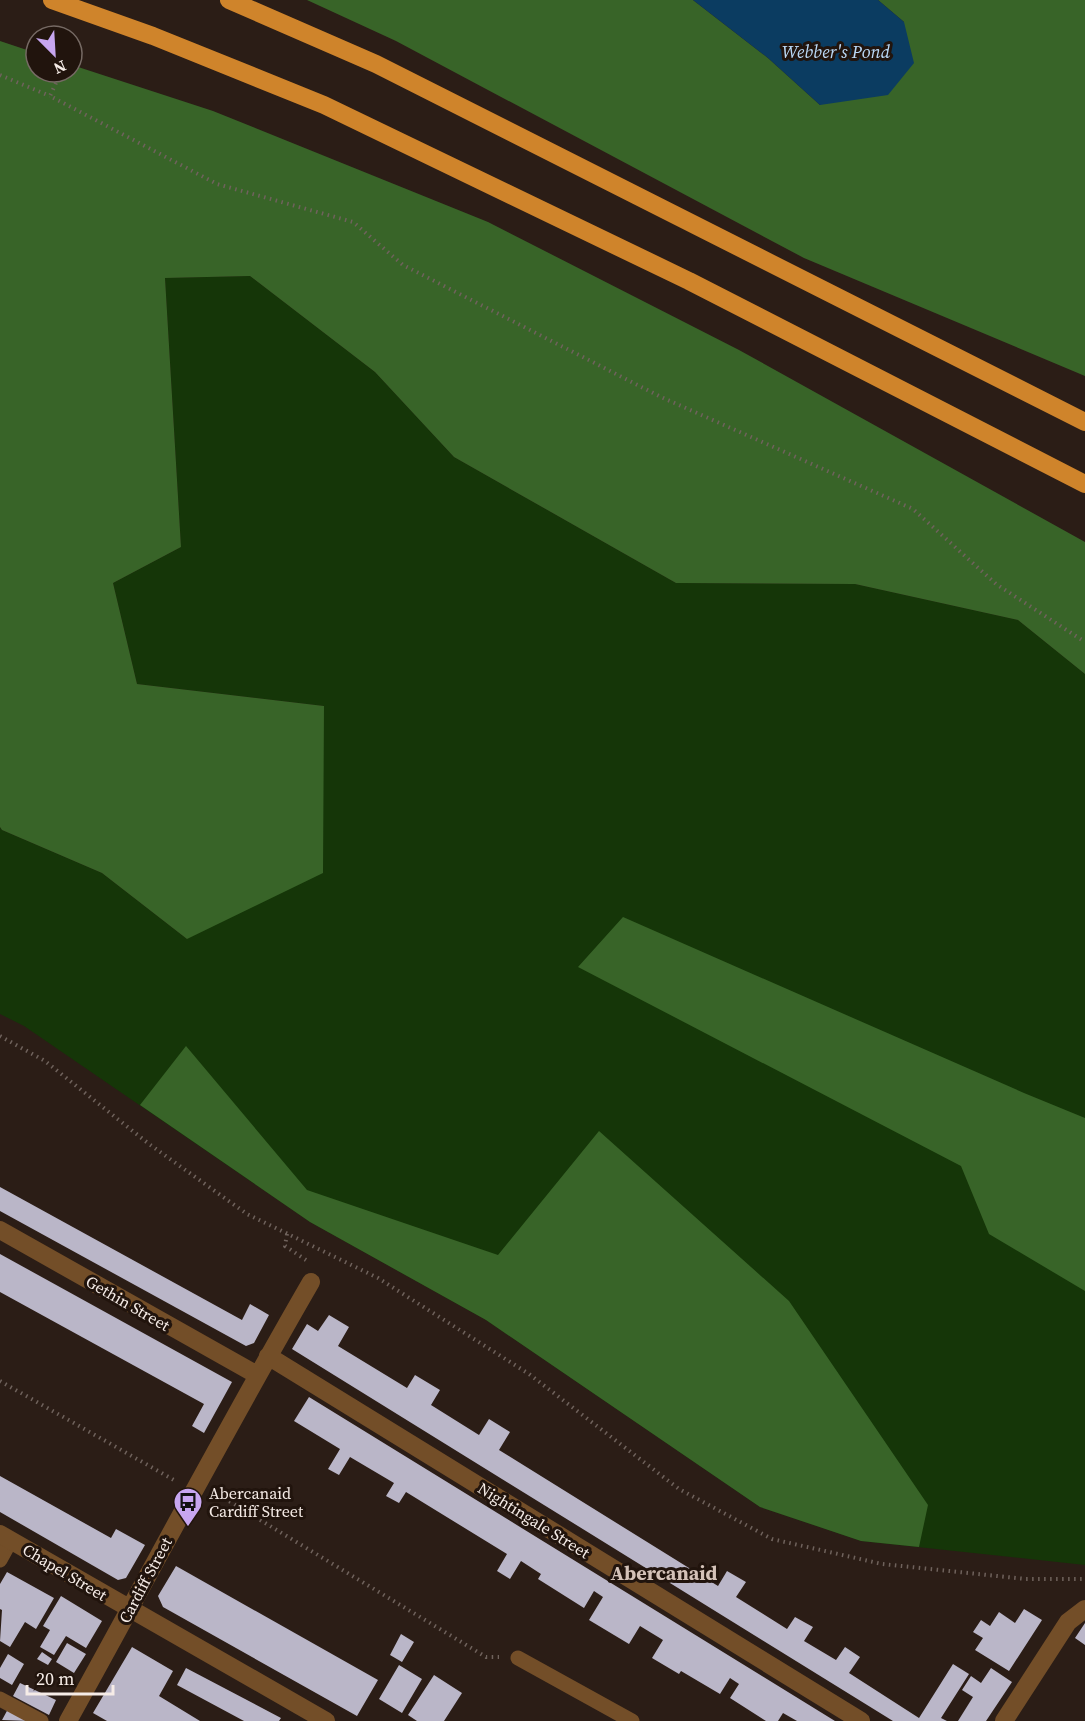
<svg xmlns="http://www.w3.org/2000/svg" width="1085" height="1721" font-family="'Source Serif 4',serif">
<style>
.green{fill:#153608}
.forest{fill:#386428}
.water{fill:#0b3c61}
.building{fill:#bab6c8}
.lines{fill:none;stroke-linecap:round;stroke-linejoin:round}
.path{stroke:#6f625c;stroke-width:4;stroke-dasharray:1.5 4.5;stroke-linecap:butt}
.service{stroke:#734e28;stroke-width:15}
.minor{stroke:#734e28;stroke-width:18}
.trunk{stroke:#cf842b;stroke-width:18}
.labels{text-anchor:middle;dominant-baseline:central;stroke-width:6;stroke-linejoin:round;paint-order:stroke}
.street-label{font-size:16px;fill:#f6ece7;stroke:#21140d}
.poi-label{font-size:16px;fill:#f6ece7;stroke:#21140d;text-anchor:start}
.water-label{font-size:18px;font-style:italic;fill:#bad9f7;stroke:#21140d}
.quarter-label{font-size:20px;font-weight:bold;fill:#d4c2b8;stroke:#21140d}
</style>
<rect width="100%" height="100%" fill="#2b1d16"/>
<path class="green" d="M 250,276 L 375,372 L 454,457 L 676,583 L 855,584 L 1018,620 L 1085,674 L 1085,1565 L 861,1541 L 760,1507 L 486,1320 L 310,1222 L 24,1026 L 0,1014 L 0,827 L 2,830 L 102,873 L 187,939 L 324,706 L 137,684 L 113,583 L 181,547 L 165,278 Z"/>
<path class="forest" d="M 307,0 L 693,0 L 768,58 L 820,105 L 904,22 L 878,0 L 1085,0 L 1085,376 L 804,258 L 396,41 Z
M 0,41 L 36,53 L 36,72 L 72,72 L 72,65 L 213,111 L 488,222 L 739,350 L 1085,542 L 1085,674 L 1018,620 L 855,584 L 676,583 L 454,457 L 375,372 L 250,276 L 165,278 L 181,547 L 113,583 L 137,684 L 324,706 L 323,873 L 187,939 L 102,873 L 2,830 L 0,827 Z
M 623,917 L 1024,1093 L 1085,1118 L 1085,1291 L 989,1234 L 961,1166 L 578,967 Z
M 186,1046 L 307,1190 L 498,1255 L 599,1131 L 789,1301 L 928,1505 L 919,1547 L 861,1541 L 760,1507 L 486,1320 L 310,1222 L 140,1105 Z"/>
<path class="water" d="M 693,0 L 878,0 L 904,22 L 914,63 L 888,95 L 820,105 L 768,58 Z"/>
<path class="building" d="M 0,1187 L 242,1320 L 250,1304 L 269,1315 L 254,1343 L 246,1346 L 0,1211 Z
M 0,1254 L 232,1382 L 204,1433 L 192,1426 L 204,1404 L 0,1292 Z
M 329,1315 L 349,1327 L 338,1346 L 407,1388 L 415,1375 L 440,1390 L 431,1405 L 479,1435 L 489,1419 L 510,1432 L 499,1450 L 718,1586 L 727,1571 L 746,1582 L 736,1597 L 787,1629 L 795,1617 L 813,1627 L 804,1641 L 836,1660 L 845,1647 L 860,1657 L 849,1673 L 919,1718 L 953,1664 L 969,1674 L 941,1718 L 947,1721 L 893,1721 L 292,1349 L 307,1324 L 318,1331 Z
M 309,1397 L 835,1721 L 797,1721 L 783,1713 L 778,1721 L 766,1721 L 730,1698 L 739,1684 L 730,1678 L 720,1694 L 681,1671 L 679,1674 L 652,1658 L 663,1640 L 640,1626 L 629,1644 L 589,1620 L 603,1597 L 594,1591 L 584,1608 L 538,1579 L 541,1574 L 521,1561 L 510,1579 L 497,1571 L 507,1554 L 406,1492 L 399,1503 L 386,1496 L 394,1483 L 350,1457 L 339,1475 L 328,1469 L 340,1449 L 294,1421 Z
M 0,1476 L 111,1538 L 116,1529 L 145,1545 L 126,1578 L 118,1580 L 0,1512 Z
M 176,1566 L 378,1680 L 357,1716 L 163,1607 L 158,1596 Z
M 7,1572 L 54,1598 L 36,1629 L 25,1622 L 10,1647 L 0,1641 L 2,1610 L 0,1609 L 0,1584 Z
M 61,1596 L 102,1621 L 86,1648 L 66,1636 L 54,1655 L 40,1647 L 50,1630 L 43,1626 Z
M 1024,1609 L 1042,1620 L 1009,1671 L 975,1650 L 983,1638 L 973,1632 L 981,1620 L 990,1626 L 999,1612 L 1015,1623 Z
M 1085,1623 L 1085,1645 L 1075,1638 Z
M 401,1634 L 414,1642 L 402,1662 L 390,1655 Z
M 67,1643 L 86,1654 L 74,1673 L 56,1662 Z
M 132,1647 L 173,1671 L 159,1696 L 200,1721 L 107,1721 L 93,1713 Z
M 42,1652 L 52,1659 L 48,1665 L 37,1659 Z
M 8,1654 L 24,1664 L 12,1685 L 0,1678 L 0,1668 Z
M 399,1665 L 422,1679 L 402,1713 L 379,1699 Z
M 186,1668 L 281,1718 L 279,1721 L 244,1721 L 177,1685 Z
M 991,1668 L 1012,1682 L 986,1721 L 958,1721 L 973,1697 L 962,1690 L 971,1676 L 981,1683 Z
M 434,1675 L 462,1693 L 444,1721 L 417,1721 L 408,1715 Z
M 20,1683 L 56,1700 L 49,1715 L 13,1696 Z
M 8,1709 L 30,1721 L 2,1720 Z"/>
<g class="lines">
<path class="path" d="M 61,72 L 50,96 L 217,184 L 353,222 L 403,265 L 661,397 L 913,509 L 996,584 L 1085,642
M 0,75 L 50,96
M 0,1036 L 45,1061 L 149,1144 L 247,1214 L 378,1278 L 529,1374 L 679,1489 L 772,1539 L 882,1564 L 1026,1579 L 1085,1579
M 287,1234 L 285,1246 L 306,1260
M 0,1381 L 174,1480
M 219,1495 L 486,1657 L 499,1657"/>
<path class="service" d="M 0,1560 L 11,1540
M 518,1658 L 632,1721
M 0,1699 L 41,1721"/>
<path class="minor" d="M 0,1230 L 257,1375
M 268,1356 L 861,1721
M 0,1534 L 326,1721
M 68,1721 C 149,1575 227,1427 311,1282
M 1004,1721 L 1068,1622 L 1085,1609"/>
<path class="trunk" d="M 52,0 L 153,36 L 324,105 L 689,281 L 1085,484
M 229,0 L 376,64 L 1085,422"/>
</g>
<defs>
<g id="bus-pin" transform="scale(1.5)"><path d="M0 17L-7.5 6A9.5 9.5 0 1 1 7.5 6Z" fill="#c7a6f0" stroke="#21140d"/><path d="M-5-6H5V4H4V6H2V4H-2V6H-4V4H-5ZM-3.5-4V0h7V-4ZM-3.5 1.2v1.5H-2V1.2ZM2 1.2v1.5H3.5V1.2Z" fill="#111"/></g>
</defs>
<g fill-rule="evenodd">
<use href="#bus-pin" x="188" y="1502"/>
</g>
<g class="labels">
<g class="street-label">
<text transform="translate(128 1303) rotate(30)">Gethin Street</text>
<text transform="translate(534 1520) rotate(32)">Nightingale Street</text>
<text transform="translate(65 1572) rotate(31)">Chapel Street</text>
<text transform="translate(145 1580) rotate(-62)">Cardiff Street</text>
</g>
<g class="poi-label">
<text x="209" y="1493">Abercanaid<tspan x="209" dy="18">Cardiff Street</tspan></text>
</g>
<g class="water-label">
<text x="836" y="51">Webber's Pond</text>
</g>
<g class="quarter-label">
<text x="664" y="1573">Abercanaid</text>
</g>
</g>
<g transform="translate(54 54) rotate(156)"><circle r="28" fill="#21140d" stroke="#766a64" stroke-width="1.5"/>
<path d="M0-4.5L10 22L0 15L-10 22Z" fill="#c7a6f0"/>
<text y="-9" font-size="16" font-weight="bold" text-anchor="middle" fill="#f6ece7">N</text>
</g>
<path d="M27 1685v9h86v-9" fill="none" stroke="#f6ece7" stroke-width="3"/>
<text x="36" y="1685" font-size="18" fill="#f6ece7" stroke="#21140d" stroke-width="4.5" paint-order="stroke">20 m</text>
</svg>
